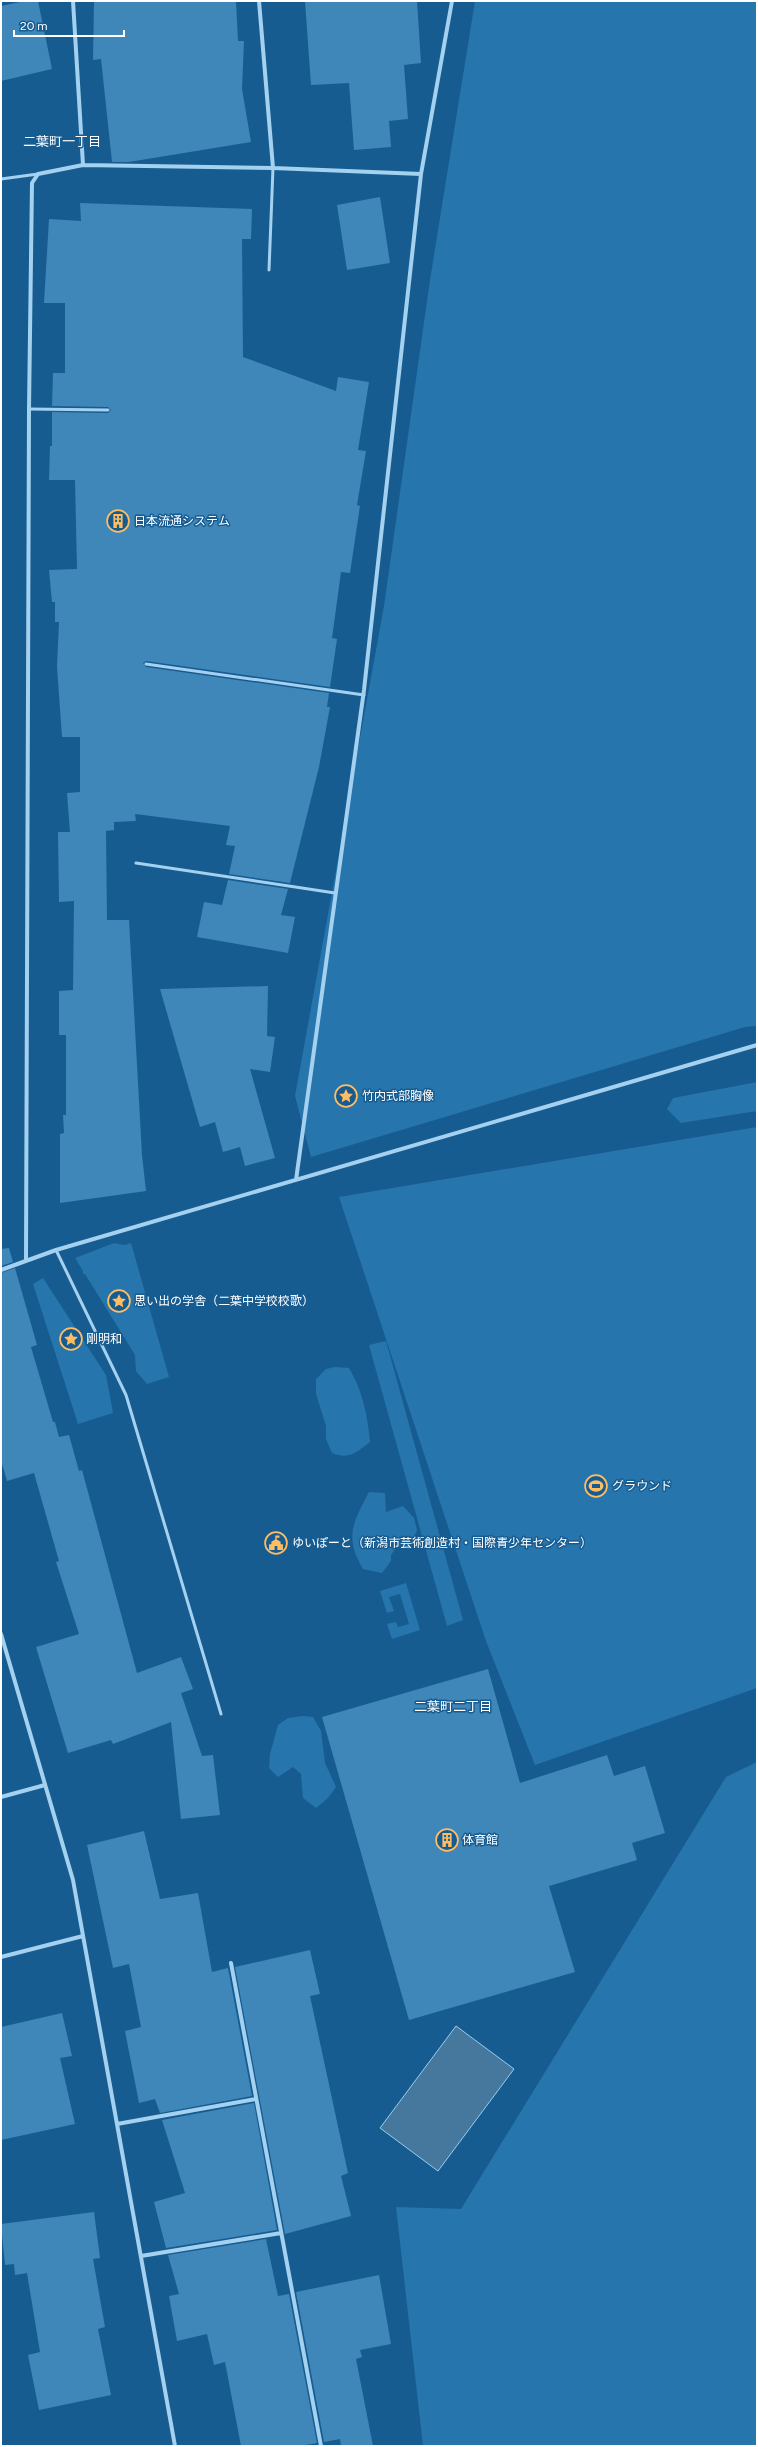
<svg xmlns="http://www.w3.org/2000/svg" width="758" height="2447" font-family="Figtree,'Noto Sans JP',sans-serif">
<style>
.green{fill:#2675ad}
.water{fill:#46779c;stroke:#97cef2}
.building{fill:#3f86b9}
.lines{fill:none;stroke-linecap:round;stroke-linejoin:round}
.lane{stroke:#a4d1f0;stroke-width:3}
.street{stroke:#a4d1f0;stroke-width:4}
.labels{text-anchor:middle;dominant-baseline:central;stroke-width:3;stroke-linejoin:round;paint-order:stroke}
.poi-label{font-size:12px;fill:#fff;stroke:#175c90;text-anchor:start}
.neighbourhood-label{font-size:13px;fill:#fff;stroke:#175c90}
</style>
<rect width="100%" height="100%" fill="#175c90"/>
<path class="green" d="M 475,1 L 757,1 L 757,1026 L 745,1027 L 311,1157 L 295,1096 L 384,606 L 430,280 Z
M 757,1082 L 757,1111 L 681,1123 L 667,1109 L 673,1098 Z
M 757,1127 L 757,1688 L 535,1765 L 486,1641 L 339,1197 Z
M 114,1243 L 124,1245 L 131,1243 L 169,1377 L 147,1384 L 136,1371 L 135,1355 L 85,1274 L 83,1274 L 83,1271 L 75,1258 Z
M 43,1278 L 106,1375 L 113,1413 L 78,1424 L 33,1284 Z
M 386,1341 L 463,1620 L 447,1626 L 369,1345 Z
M 335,1367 L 349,1368 C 362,1389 368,1417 370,1442 C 357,1452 349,1460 332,1453 L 326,1439 L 326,1426 L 316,1394 L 316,1379 L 326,1369 Z
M 369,1492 L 385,1493 L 386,1512 L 403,1506 L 414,1518 L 417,1530 L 412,1542 L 396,1548 L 391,1555 L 391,1561 L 382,1573 L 363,1569 C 344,1537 353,1523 369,1492 Z
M 406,1583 L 420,1630 L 392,1639 L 387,1624 L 396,1622 L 398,1627 L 409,1624 L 400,1594 L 389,1597 L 394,1611 L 387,1613 L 380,1591 Z
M 303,1716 L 313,1717 L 321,1731 L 325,1763 L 336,1787 L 328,1798 L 316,1808 L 303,1798 L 301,1774 L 293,1767 L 278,1777 L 269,1768 L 270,1754 L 278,1725 L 288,1718 Z
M 757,1762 L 757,2446 L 423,2446 L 396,2207 L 461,2209 L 726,1777 Z"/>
<path class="water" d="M 456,2026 L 514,2069 L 438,2171 L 380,2128 Z"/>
<path class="building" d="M 25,1 L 38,1 L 52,69 L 1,81 L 1,6 Z
M 100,1 L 236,2 L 238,41 L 244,41 L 242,89 L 251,142 L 129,162 L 112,162 L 101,59 L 93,60 L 94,2 Z
M 305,1 L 417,1 L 421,63 L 404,65 L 408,119 L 389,121 L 391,147 L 354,150 L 349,83 L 311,85 Z
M 380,197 L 390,263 L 347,270 L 337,205 Z
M 80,203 L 252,209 L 251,239 L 242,239 L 243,357 L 336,391 L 338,377 L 369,382 L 358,450 L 366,451 L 357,505 L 360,506 L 350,573 L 341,572 L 332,638 L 337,639 L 330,687 L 146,661 L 143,663 L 146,667 L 329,693 L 327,707 L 330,707 L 319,767 L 290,883 L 229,874 L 235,846 L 226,845 L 230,826 L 135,814 L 136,821 L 114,822 L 114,830 L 106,831 L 107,920 L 129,920 L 142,1155 L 146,1191 L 60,1203 L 60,1134 L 64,1133 L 63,1115 L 66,1115 L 66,1035 L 59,1035 L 59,991 L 73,990 L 74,901 L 59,902 L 58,832 L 70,832 L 67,793 L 80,792 L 80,737 L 62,737 L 57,667 L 59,622 L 55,622 L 55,602 L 52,602 L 49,570 L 77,569 L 75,480 L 49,480 L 50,446 L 52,446 L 52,412 L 108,413 L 111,410 L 108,407 L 52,406 L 53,373 L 65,373 L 65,303 L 44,303 L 49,219 L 81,221 Z
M 228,880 L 288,889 L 281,915 L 295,917 L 288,953 L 197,937 L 204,902 L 222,905 Z
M 268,986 L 267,1036 L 275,1037 L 270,1072 L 250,1069 L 275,1158 L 245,1166 L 240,1147 L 223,1152 L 215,1122 L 200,1127 L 160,989 Z
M 9,1248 L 13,1262 L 1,1266 L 1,1249 Z
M 15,1268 L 37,1345 L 31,1347 L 53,1422 L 55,1422 L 59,1437 L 69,1435 L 79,1471 L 82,1470 L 137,1673 L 181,1657 L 193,1689 L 181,1693 L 202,1756 L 213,1755 L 220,1815 L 181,1819 L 171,1722 L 113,1744 L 111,1740 L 68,1753 L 36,1647 L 79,1634 L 56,1562 L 59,1561 L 34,1473 L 7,1481 L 1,1460 L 1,1273 Z
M 488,1669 L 520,1783 L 607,1755 L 614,1776 L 645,1766 L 665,1833 L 632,1843 L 637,1860 L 549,1886 L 575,1972 L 409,2020 L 322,1717 Z
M 144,1831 L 160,1899 L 198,1893 L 212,1972 L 228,1968 L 252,2096 L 160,2113 L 155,2099 L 139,2103 L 125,2031 L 141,2027 L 129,1964 L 113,1968 L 87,1845 Z
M 310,1950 L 320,1994 L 310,1996 L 348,2173 L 341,2176 L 351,2216 L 285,2234 L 235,1967 Z
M 62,2013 L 72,2056 L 60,2058 L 75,2124 L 1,2140 L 1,2027 Z
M 254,2103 L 277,2230 L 166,2248 L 154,2202 L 185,2193 L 162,2120 Z
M 94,2212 L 100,2258 L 93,2259 L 105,2327 L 98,2329 L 111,2395 L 39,2410 L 28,2355 L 40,2352 L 27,2273 L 15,2275 L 14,2264 L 5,2265 L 1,2224 Z
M 266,2239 L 278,2296 L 289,2294 L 317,2443 L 300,2446 L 241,2446 L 225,2362 L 214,2365 L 207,2334 L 177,2341 L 169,2296 L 179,2294 L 168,2255 Z
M 379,2275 L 391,2344 L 360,2350 L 362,2357 L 356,2359 L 373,2446 L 341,2446 L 340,2439 L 324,2442 L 296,2292 Z"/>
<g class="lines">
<path class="lane" d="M 1,179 L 38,174
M 269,270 L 273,168
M 29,409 L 108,410
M 146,664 L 364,695
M 136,863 L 335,893
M 56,1250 L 126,1395 L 221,1714"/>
<path class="street" d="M 73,1 L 83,165
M 273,168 L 421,174
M 296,1180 L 364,690 L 421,174 L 452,1
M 26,1260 L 29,409 L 32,183 L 38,174 L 83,165 L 273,168 L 259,1
M 1,1270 L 56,1250 L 757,1045
M 1,1634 L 73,1880 L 175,2446
M 1,1797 L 45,1785
M 1,1957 L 83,1936
M 231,1963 L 321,2446
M 117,2124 L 256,2099
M 141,2256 L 281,2233"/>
</g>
<defs>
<g id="building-ring" transform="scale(1.15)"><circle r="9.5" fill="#175c90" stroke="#ffbd63" stroke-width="1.5"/><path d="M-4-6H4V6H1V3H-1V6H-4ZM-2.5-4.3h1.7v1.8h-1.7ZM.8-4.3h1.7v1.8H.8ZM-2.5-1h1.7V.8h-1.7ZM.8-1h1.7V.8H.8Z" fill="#ffbd63"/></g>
<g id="sight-ring" transform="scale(1.15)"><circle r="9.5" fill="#175c90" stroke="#ffbd63" stroke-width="1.5"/><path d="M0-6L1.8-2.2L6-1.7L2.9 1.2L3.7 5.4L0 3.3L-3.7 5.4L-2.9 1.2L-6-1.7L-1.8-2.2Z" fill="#ffbd63"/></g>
<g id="stadium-ring" transform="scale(1.15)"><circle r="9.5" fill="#175c90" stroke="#ffbd63" stroke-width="1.5"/><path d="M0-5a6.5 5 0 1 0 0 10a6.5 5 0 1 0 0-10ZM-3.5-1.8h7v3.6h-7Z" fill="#ffbd63"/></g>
<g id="civic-ring" transform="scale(1.15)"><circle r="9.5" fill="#175c90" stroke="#ffbd63" stroke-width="1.5"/><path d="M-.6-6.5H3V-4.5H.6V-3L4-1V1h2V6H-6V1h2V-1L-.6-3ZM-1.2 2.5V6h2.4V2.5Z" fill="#ffbd63"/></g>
</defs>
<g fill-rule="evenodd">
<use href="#building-ring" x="118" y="521"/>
<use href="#sight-ring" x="346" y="1096"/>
<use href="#sight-ring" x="119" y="1301"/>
<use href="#sight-ring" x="71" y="1339"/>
<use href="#stadium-ring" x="596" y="1486"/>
<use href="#civic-ring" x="276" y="1543"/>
<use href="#building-ring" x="447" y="1840"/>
</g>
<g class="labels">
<g class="poi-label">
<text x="134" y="521">日本流通システム</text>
<text x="362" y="1096">竹内式部胸像</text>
<text x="134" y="1301">思い出の学舎（二葉中学校校歌）</text>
<text x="86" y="1339">剛明和</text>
<text x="612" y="1486">グラウンド</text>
<text x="292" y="1543">ゆいぽーと（新潟市芸術創造村・国際青少年センター）</text>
<text x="462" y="1840">体育館</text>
</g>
<g class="neighbourhood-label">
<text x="62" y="141">二葉町一丁目</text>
<text x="453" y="1706">二葉町二丁目</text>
</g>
</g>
<rect width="758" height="2447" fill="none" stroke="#ffffff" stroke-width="4"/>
<path d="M14 30v6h110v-6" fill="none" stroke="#ffffff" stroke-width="2"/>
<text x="20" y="30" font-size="12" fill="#ffffff" stroke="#175c90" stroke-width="3" paint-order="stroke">20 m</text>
</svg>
